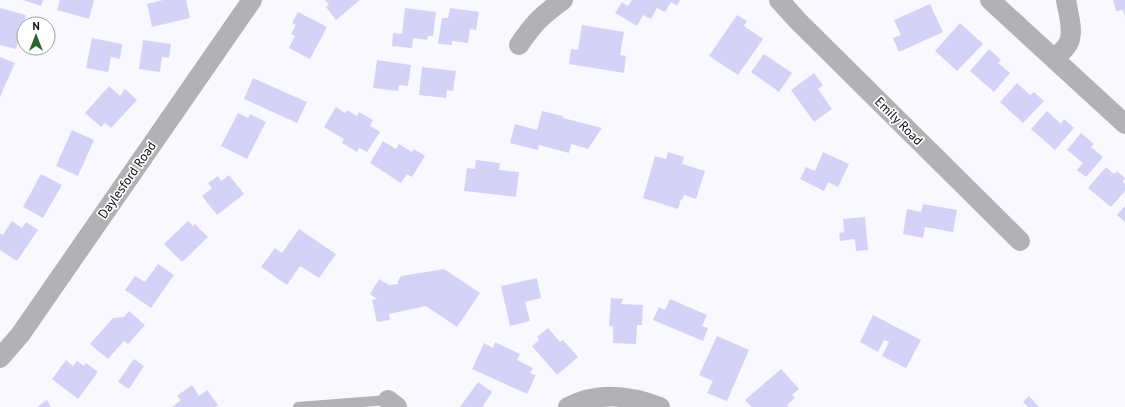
<svg xmlns="http://www.w3.org/2000/svg" width="1125" height="407" font-family="'PT Sans',sans-serif">
<style>
.building{fill:#d5d2f7}
.lines{fill:none;stroke-linecap:round;stroke-linejoin:round}
.lane{stroke:#b2b2b5;stroke-width:10}
.street{stroke:#b2b2b5;stroke-width:20}
.labels{text-anchor:middle;dominant-baseline:central;stroke-width:3.5;stroke-linejoin:round;paint-order:stroke}
.street-label{font-size:13px;fill:#0d0d0f;stroke:#fff}
</style>
<rect width="100%" height="100%" fill="#f9f8ff"/>
<path class="building" d="M 23,0 L 43,0 L 41,6 Z
M 60,0 L 94,0 L 89,19 L 57,10 Z
M 163,0 L 186,0 L 190,18 L 152,27 L 147,4 Z
M 325,0 L 360,0 L 336,20 L 326,7 L 329,5 Z
M 632,0 L 680,0 L 677,6 L 671,2 L 665,12 L 657,8 L 651,19 L 643,15 L 637,26 L 615,13 L 622,2 L 628,6 Z
M 1113,0 L 1125,0 L 1125,17 L 1123,10 L 1116,11 Z
M 930,4 L 943,32 L 899,52 L 893,38 L 901,35 L 894,20 Z
M 0,8 L 26,15 L 16,49 L 0,45 Z
M 405,8 L 436,12 L 433,36 L 428,36 L 427,40 L 413,38 L 412,48 L 392,46 L 393,33 L 402,34 Z
M 450,8 L 479,12 L 476,30 L 470,29 L 468,43 L 452,41 L 452,45 L 438,44 L 442,18 L 448,18 Z
M 298,12 L 327,27 L 310,59 L 289,48 L 295,36 L 291,34 L 296,25 L 292,23 Z
M 737,15 L 747,21 L 744,26 L 763,39 L 738,75 L 709,56 Z
M 960,23 L 983,44 L 957,71 L 935,51 Z
M 582,25 L 624,32 L 620,55 L 626,56 L 624,73 L 569,64 L 571,49 L 578,50 Z
M 92,38 L 122,44 L 120,59 L 111,57 L 108,72 L 86,68 Z
M 143,40 L 171,44 L 169,58 L 162,57 L 160,72 L 139,69 Z
M 989,49 L 1001,60 L 998,63 L 1010,73 L 994,92 L 970,71 Z
M 764,54 L 792,73 L 779,92 L 751,72 Z
M 0,57 L 15,63 L 0,97 Z
M 377,60 L 411,65 L 408,86 L 399,85 L 398,91 L 373,88 Z
M 422,67 L 456,71 L 453,91 L 447,90 L 446,98 L 419,95 Z
M 814,73 L 823,85 L 818,89 L 832,109 L 814,122 L 791,90 Z
M 253,78 L 307,102 L 297,123 L 244,99 Z
M 1017,83 L 1030,95 L 1034,92 L 1044,101 L 1023,123 L 1000,102 Z
M 109,86 L 120,96 L 125,89 L 137,100 L 111,128 L 105,123 L 101,127 L 85,113 Z
M 336,107 L 345,113 L 347,110 L 357,116 L 359,112 L 373,120 L 370,126 L 380,132 L 367,152 L 359,148 L 357,152 L 342,143 L 344,139 L 324,127 Z
M 542,111 L 563,116 L 563,118 L 602,128 L 588,149 L 571,144 L 569,153 L 539,145 L 538,150 L 510,143 L 515,124 L 537,130 Z
M 1047,111 L 1061,124 L 1064,119 L 1074,128 L 1055,150 L 1031,129 Z
M 238,113 L 248,118 L 250,114 L 266,122 L 247,159 L 221,146 Z
M 72,130 L 94,140 L 78,176 L 56,166 Z
M 1081,133 L 1094,144 L 1091,147 L 1103,157 L 1086,177 L 1077,170 L 1083,163 L 1067,150 Z
M 383,141 L 396,149 L 399,144 L 412,152 L 414,149 L 425,156 L 412,177 L 407,174 L 401,183 L 370,163 Z
M 668,152 L 684,157 L 682,164 L 705,171 L 696,199 L 684,195 L 682,200 L 681,199 L 678,209 L 643,198 L 655,156 L 666,159 Z
M 823,152 L 849,164 L 838,187 L 828,182 L 824,191 L 800,179 L 806,167 L 815,171 Z
M 476,160 L 500,163 L 499,170 L 519,172 L 516,197 L 464,191 L 467,168 L 475,169 Z
M 1106,167 L 1114,174 L 1117,171 L 1125,178 L 1123,182 L 1125,184 L 1125,191 L 1111,207 L 1088,188 Z
M 41,174 L 62,185 L 43,218 L 23,207 Z
M 229,175 L 244,194 L 217,215 L 202,196 L 212,188 L 208,183 L 218,176 L 221,181 Z
M 923,204 L 957,210 L 953,232 L 925,227 L 923,238 L 903,234 L 907,209 L 921,212 Z
M 1125,206 L 1125,222 L 1117,215 Z
M 865,217 L 868,250 L 856,251 L 855,239 L 840,241 L 839,233 L 844,232 L 843,219 Z
M 12,221 L 22,228 L 26,222 L 38,230 L 17,261 L 0,250 L 0,233 L 3,235 Z
M 188,221 L 193,226 L 195,224 L 208,237 L 182,262 L 164,244 Z
M 299,229 L 336,254 L 319,278 L 300,266 L 287,285 L 261,267 L 275,248 L 282,253 Z
M 158,264 L 174,275 L 151,308 L 125,290 L 135,276 L 145,282 Z
M 444,269 L 480,293 L 457,327 L 426,306 L 389,314 L 390,320 L 377,322 L 372,300 L 377,299 L 370,294 L 379,279 L 389,285 L 398,284 L 398,281 L 401,276 Z
M 537,278 L 541,298 L 525,302 L 530,321 L 510,326 L 501,286 Z
M 611,298 L 623,299 L 621,304 L 643,305 L 642,325 L 637,325 L 636,344 L 613,343 L 613,326 L 609,326 Z
M 670,299 L 707,315 L 702,326 L 708,328 L 703,341 L 653,320 L 659,307 L 665,310 Z
M 129,311 L 145,325 L 128,344 L 124,341 L 108,359 L 90,344 L 113,318 L 124,317 Z
M 873,315 L 921,340 L 906,368 L 882,356 L 889,342 L 884,340 L 878,352 L 860,342 Z
M 548,328 L 560,342 L 563,340 L 578,357 L 557,375 L 532,346 L 539,340 L 537,337 Z
M 717,336 L 749,350 L 727,401 L 707,393 L 713,381 L 699,375 Z
M 495,342 L 520,354 L 517,360 L 533,368 L 530,373 L 536,375 L 527,394 L 472,369 L 484,343 L 493,348 Z
M 134,359 L 144,366 L 129,389 L 118,382 Z
M 66,360 L 73,366 L 77,361 L 84,366 L 86,363 L 98,372 L 78,399 L 52,379 Z
M 781,369 L 799,389 L 792,395 L 795,398 L 787,405 L 789,407 L 752,407 L 745,400 Z
M 478,382 L 492,392 L 483,406 L 484,407 L 460,407 Z
M 192,385 L 199,396 L 207,390 L 218,405 L 215,407 L 172,407 L 181,400 L 177,396 Z
M 1029,396 L 1039,407 L 1028,407 L 1023,402 Z
M 47,400 L 51,407 L 37,407 Z"/>
<g class="lines">
<path class="lane" d="M 298,407 L 388,400"/>
<path class="street" d="M 779,0 L 798,21 L 1020,241
M 990,0 L 1125,124
M 519,45 C 533,24 542,15 563,0
M 1054,59 C 1059,54 1066,49 1069,42 C 1074,30 1068,13 1066,0
M 0,358 L 20,335 L 252,0
M 388,400 L 397,407
M 568,407 C 598,391 629,395 660,407"/>
</g>
<g class="labels">
<g class="street-label">
<text transform="translate(899 121) rotate(45)">Emily Road</text>
<text transform="translate(127 180) rotate(-55)">Daylesford Road</text>
</g>
</g>
<g transform="translate(36 36)"><circle r="19" fill="#ffffff" stroke="#9e9e9f"/>
<path d="M0-3L7 15L0 10L-7 15Z" fill="#25652e"/>
<text y="-6" font-size="11" font-weight="bold" text-anchor="middle" fill="#0d0d0f">N</text>
</g>
</svg>
